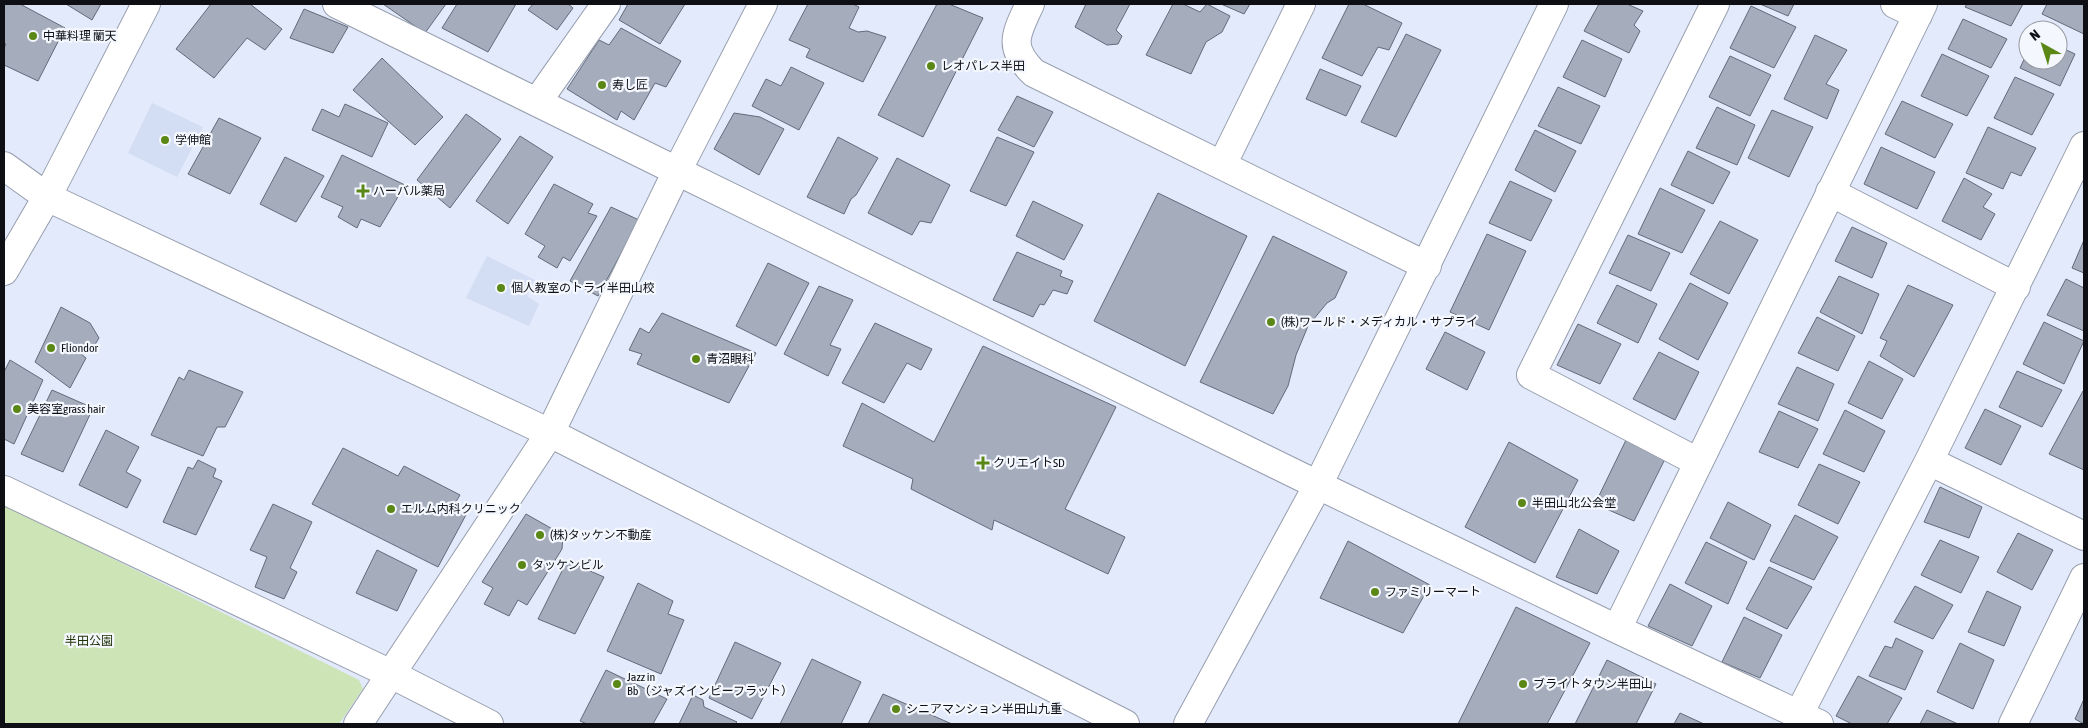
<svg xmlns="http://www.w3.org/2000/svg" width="2088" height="728" font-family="'Asap Condensed','Noto Sans JP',sans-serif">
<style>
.built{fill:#d3ddf4}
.green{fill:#cde4b7}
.building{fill:#a5acbc;stroke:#636a78}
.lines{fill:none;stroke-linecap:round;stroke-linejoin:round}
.minor-casing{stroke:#979eae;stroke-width:30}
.minor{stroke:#fff;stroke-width:28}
.poi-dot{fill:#5a8715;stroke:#f4f7fe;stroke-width:2}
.labels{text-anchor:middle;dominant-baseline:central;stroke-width:4.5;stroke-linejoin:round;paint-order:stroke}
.poi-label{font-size:12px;fill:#0d0f15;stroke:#f4f7fe;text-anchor:start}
.park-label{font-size:12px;fill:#203305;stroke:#f4f7fe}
</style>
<rect width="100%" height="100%" fill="#e2eafb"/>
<path class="built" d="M 152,103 L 203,127 L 177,177 L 128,153 Z
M 487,256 L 535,280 L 527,296 L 539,304 L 529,326 L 466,298 Z"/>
<path class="green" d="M 4,505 L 359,680 L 363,689 L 339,724 L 4,724 Z"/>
<path class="building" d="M 4,4 L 20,4 L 65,28 L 38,81 L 4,65 L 4,48 L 6,44 L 4,43 Z
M 66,4 L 101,4 L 92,20 Z
M 211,4 L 250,4 L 282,29 L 265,50 L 247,38 L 214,78 L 176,49 Z
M 383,4 L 446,4 L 425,33 Z
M 457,4 L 516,4 L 488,52 L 442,28 Z
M 533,4 L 568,4 L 573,8 L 557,30 L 528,10 Z
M 628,4 L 685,4 L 660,44 L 619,20 Z
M 808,4 L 853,4 L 859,7 L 849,28 L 858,32 L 867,31 L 886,37 L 863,82 L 806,57 L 810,49 L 789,40 Z
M 937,4 L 949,4 L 983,18 L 923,137 L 878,115 Z
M 1086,4 L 1130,4 L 1116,30 L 1122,36 L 1118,44 L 1107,45 L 1075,27 Z
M 1173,4 L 1183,4 L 1200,12 L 1207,4 L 1230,16 L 1222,32 L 1206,42 L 1191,74 L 1146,55 Z
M 1221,4 L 1250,4 L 1244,14 Z
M 1349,4 L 1363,4 L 1402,23 L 1389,50 L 1378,47 L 1362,76 L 1322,58 Z
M 1599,4 L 1627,4 L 1643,11 L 1634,25 L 1640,31 L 1629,53 L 1584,31 Z
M 1760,4 L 1794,4 L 1788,16 Z
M 1967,4 L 2023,4 L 2011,26 L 1965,7 Z
M 2047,4 L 2084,4 L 2084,34 L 2042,14 Z
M 1751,6 L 1796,27 L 1774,68 L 1730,48 Z
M 304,9 L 348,27 L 333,53 L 290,38 Z
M 1963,19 L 2007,39 L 1991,68 L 1948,49 Z
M 621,28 L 681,61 L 666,87 L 655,83 L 634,120 L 621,111 L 617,120 L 567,89 L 599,40 L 609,45 Z
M 1406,34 L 1441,50 L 1396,137 L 1361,122 Z
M 1815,35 L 1847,50 L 1826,84 L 1839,90 L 1827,119 L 1784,99 Z
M 1582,40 L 1622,59 L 1605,97 L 1563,77 Z
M 2058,46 L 2075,54 L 2060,86 L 2020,68 L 2028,51 L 2028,60 L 2058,60 Z
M 1942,54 L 1989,76 L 1967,116 L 1921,96 Z
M 1730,56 L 1771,75 L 1750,116 L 1709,97 Z
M 382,58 L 443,117 L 415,145 L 353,90 Z
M 791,67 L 824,83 L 799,130 L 752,106 L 766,79 L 781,86 Z
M 1320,69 L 1361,86 L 1346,116 L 1306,99 Z
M 2015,77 L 2054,94 L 2032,135 L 1994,118 Z
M 1558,87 L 1600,106 L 1581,144 L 1538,126 Z
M 1017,96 L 1053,112 L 1034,147 L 998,130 Z
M 1902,101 L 1953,124 L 1935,158 L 1885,134 Z
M 345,104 L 388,123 L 372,157 L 312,130 L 322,109 L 339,117 Z
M 1717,107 L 1755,125 L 1737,165 L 1696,148 Z
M 1772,110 L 1813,127 L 1789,177 L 1748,158 Z
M 734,113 L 760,117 L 784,129 L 759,175 L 714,149 Z
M 466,114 L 501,139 L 450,208 L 417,180 Z
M 219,118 L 261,138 L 230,194 L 188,174 Z
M 1988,127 L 2036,148 L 2021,176 L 2011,172 L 2003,189 L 1966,173 Z
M 1535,130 L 1576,151 L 1555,192 L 1515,170 Z
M 520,136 L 553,157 L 508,224 L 476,201 Z
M 838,137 L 878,158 L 856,195 L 851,199 L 844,214 L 807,197 Z
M 997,137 L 1034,152 L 1006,206 L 970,191 Z
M 1881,147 L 1935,172 L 1917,209 L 1864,184 Z
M 1688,151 L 1730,172 L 1713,204 L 1671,185 Z
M 342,155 L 405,185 L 380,227 L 361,219 L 357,228 L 338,217 L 343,207 L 321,197 Z
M 285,157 L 324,176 L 296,222 L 260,204 Z
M 897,158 L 950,185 L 931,223 L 920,221 L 912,235 L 868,213 Z
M 1964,178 L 1992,194 L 1983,207 L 1995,214 L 1981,240 L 1942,221 Z
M 1510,181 L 1552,200 L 1531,241 L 1489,223 Z
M 554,184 L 593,204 L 588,213 L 597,216 L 570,261 L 563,257 L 557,268 L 538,257 L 545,246 L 525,234 Z
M 1660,188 L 1705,210 L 1682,253 L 1638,234 Z
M 1158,193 L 1247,236 L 1185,366 L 1094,321 Z
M 1033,201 L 1083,225 L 1064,260 L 1016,236 Z
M 611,207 L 639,220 L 598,296 L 570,281 Z
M 1720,221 L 1758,240 L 1729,294 L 1690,274 Z
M 1852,227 L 1887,243 L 1872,278 L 1835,261 Z
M 1487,234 L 1526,251 L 1489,330 L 1450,312 Z
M 1628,235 L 1670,253 L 1651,291 L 1609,273 Z
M 1273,236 L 1347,272 L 1335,298 L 1327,303 L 1308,326 L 1296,355 L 1288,386 L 1273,414 L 1200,382 Z
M 2084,240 L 2084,273 L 2072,268 Z
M 1017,252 L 1062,271 L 1060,276 L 1073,281 L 1067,294 L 1053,290 L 1044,305 L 1040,304 L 1033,317 L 993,300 Z
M 768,263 L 809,283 L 776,346 L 736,326 Z
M 1839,276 L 1879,294 L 1862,334 L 1820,312 Z
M 2066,279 L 2084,288 L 2084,331 L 2047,315 Z
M 1690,283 L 1728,303 L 1698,360 L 1659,339 Z
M 1617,285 L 1657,304 L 1638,343 L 1597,323 Z
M 1908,285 L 1953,305 L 1914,377 L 1880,356 L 1887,341 L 1880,338 Z
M 819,286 L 853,300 L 830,345 L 841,349 L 828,376 L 784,354 Z
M 61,307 L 90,323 L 99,338 L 91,351 L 83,347 L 80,353 L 86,358 L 70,388 L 35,362 Z
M 662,313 L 756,353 L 729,403 L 637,364 L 642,354 L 629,350 L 640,328 L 649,333 Z
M 1817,317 L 1855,336 L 1838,371 L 1798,353 Z
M 2044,322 L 2084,341 L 2064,384 L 2023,364 Z
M 875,323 L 932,349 L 921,370 L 907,363 L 884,403 L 842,383 Z
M 1578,324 L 1621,344 L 1600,384 L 1557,365 Z
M 1445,332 L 1485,352 L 1467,390 L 1426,369 Z
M 983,346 L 1116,407 L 1065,509 L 1125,537 L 1108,574 L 994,520 L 992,530 L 911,489 L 913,479 L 843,446 L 862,403 L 934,442 Z
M 1659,352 L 1699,372 L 1675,420 L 1633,399 Z
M 10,360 L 43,380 L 14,444 L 4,439 L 4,372 Z
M 1869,361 L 1903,379 L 1882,419 L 1848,403 Z
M 1797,367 L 1834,384 L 1818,421 L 1778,404 Z
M 189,370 L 243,392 L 225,427 L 217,427 L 203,456 L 151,435 L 179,377 L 184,380 Z
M 2017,371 L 2062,390 L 2042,427 L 1999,407 Z
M 52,390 L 93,408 L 63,472 L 21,454 Z
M 2083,391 L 2084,391 L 2084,470 L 2049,454 Z
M 1985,409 L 2021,426 L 2001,465 L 1965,448 Z
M 1845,410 L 1885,431 L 1864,472 L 1823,454 Z
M 1779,411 L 1818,429 L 1798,468 L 1759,452 Z
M 106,430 L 139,447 L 126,472 L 141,480 L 127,508 L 79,485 Z
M 1626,440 L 1665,459 L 1634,521 L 1595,504 Z
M 1509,442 L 1578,480 L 1535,563 L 1465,527 Z
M 343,448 L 398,476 L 404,466 L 460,495 L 454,505 L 467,513 L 438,567 L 312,504 Z
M 198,460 L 216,469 L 213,477 L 222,481 L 196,535 L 163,522 L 188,467 L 193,469 Z
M 1819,464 L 1860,482 L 1838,524 L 1798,505 Z
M 1940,487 L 1982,507 L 1969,538 L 1924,522 Z
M 1728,502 L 1771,525 L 1754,560 L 1710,538 Z
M 273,504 L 312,522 L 290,568 L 297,572 L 284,599 L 255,587 L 267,557 L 250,550 Z
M 526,514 L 563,535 L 562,549 L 527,605 L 518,600 L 509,616 L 484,604 L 493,588 L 482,582 Z
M 1795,515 L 1838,537 L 1814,580 L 1770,561 Z
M 1579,529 L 1619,551 L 1597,594 L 1556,577 Z
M 2018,533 L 2053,550 L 2032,590 L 1997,572 Z
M 1940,540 L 1979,557 L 1961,593 L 1921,575 Z
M 1348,541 L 1430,585 L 1403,633 L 1320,598 Z
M 1706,542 L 1747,562 L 1728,604 L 1685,583 Z
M 377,550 L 417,570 L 397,611 L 356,593 Z
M 567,561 L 604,577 L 575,634 L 538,619 Z
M 1769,567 L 1812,587 L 1787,629 L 1746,609 Z
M 638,583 L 673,601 L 668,614 L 684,620 L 661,674 L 607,651 Z
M 1670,584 L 1712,606 L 1692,646 L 1648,626 Z
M 1915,586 L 1953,605 L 1933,639 L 1894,622 Z
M 1987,591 L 2021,607 L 2004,646 L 1968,632 Z
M 1516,607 L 1590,643 L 1547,724 L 1458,724 Z
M 1744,617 L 1782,635 L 1760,678 L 1722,662 Z
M 1896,638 L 1923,651 L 1905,690 L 1869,676 L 1885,646 L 1892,648 Z
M 735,642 L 781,663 L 752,719 L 709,698 Z
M 1960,643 L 1994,660 L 1973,709 L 1937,692 Z
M 812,659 L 861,682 L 841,724 L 780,724 Z
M 1607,660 L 1656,684 L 1636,724 L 1575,724 Z
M 606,670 L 667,699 L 653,724 L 587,724 L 580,721 Z
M 1858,676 L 1902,698 L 1887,724 L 1852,724 L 1836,716 Z
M 883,694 L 952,724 L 868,724 Z
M 693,695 L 703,700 L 704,707 L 737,722 L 735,724 L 679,724 Z
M 2084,699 L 2084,724 L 2075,719 Z
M 1927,710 L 1958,724 L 1920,724 Z
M 1680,713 L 1704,724 L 1674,724 Z"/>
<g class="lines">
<g class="minor-casing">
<path id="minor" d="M 337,4 L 677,171 L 763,4
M 1030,4 C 1016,34 1007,47 1034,73 L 1427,266
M 1895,4 L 1918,15
M 537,102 L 606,4
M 1222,165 L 1301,4
M 4,166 L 47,197 L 146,4
M 1830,192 L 2016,287
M 4,271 L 47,197 L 550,433 L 1125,724
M 1929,461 L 2084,536
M 1698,462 L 1531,375 L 1715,4
M 4,490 L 391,674 L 489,724
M 1617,629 L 1923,4
M 1799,714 L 1929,461 L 2084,146
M 358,724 L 550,433 L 677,171 L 1318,485 L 1617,629 L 1819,724
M 1188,724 L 1318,485 L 1554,4
M 2013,724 L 2084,578"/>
</g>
<use href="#minor" class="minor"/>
</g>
<g class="poi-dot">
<circle cx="33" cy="36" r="5"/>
<circle cx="931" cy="66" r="5"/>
<circle cx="602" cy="85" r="5"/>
<circle cx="165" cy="140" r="5"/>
<path d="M360.5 183.5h5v5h5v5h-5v5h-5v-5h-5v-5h5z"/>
<circle cx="501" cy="288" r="5"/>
<circle cx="1271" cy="322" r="5"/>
<circle cx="51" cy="348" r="5"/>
<circle cx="696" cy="359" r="5"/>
<circle cx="17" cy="409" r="5"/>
<path d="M980.5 455.5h5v5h5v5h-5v5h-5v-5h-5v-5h5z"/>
<circle cx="1522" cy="503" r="5"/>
<circle cx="391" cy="509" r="5"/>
<circle cx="540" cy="535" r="5"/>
<circle cx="522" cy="565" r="5"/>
<circle cx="1375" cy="592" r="5"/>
<circle cx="617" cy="684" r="5"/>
<circle cx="1523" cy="684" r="5"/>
<circle cx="896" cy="709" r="5"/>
</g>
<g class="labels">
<g class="poi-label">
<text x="43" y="36">中華料理 蘭天</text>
<text x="941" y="66">レオパレス半田</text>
<text x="612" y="85">寿し匠</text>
<text x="175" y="140">学伸館</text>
<text x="373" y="191">ハーバル薬局</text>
<text x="511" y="288">個人教室のトライ半田山校</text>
<text x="1281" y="322">(株)ワールド・メディカル・サプライ</text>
<text x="61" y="348">Fliondor</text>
<text x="706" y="359">青沼眼科</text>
<text x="27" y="409">美容室grass hair</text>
<text x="993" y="463">クリエイトSD</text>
<text x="1532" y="503">半田山北公会堂</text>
<text x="401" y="509">エルム内科クリニック</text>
<text x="550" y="535">(株)タッケン不動産</text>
<text x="532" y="565">タッケンビル</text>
<text x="1385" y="592">ファミリーマート</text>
<text x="627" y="677">Jazz in<tspan x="627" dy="14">Bb（ジャズインビーフラット）</tspan></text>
<text x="1533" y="684">ブライトタウン半田山</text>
<text x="906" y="709">シニアマンション半田山九重</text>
</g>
<g class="park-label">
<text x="89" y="641">半田公園</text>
</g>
</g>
<rect width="2088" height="728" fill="none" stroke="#0d0f15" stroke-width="10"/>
<g transform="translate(2043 45) rotate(321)"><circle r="24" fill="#f4f7fe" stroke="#989aa1"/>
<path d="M0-4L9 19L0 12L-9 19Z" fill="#5a8715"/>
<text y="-8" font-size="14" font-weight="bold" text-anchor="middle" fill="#0d0f15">N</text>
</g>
</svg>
